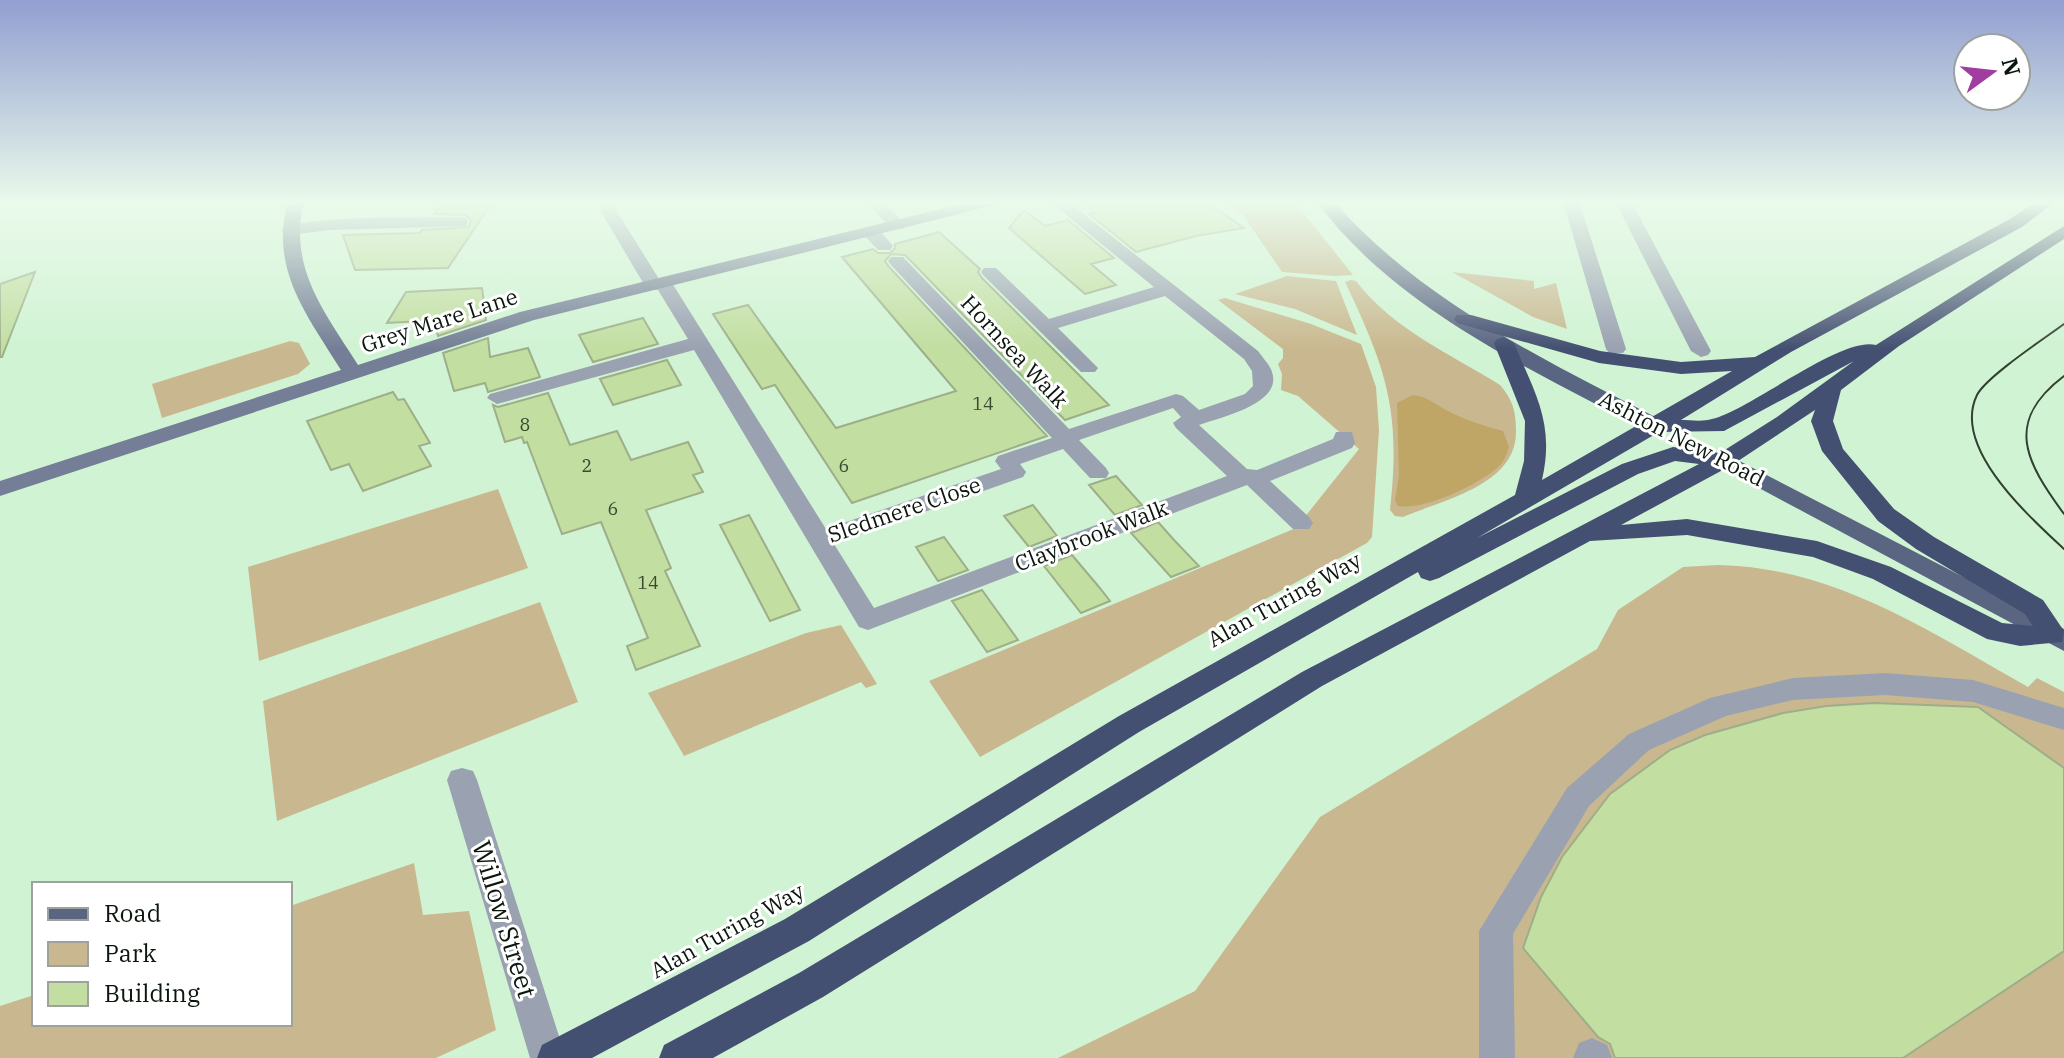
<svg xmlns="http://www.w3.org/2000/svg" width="2064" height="1058" font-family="'IBM Plex Serif',serif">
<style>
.green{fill:#c9b88f}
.forest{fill:#bfa566}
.building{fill:#c2dea1;stroke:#9dae89;stroke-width:2}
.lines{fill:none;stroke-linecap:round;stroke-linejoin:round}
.street{fill:#9aa1b1;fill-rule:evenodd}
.secondary{fill:#747e96;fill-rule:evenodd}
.primary{fill:#5a6582;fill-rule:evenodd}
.highway{fill:#445071;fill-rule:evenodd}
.tram{stroke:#304032;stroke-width:2}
.labels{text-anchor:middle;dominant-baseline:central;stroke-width:6;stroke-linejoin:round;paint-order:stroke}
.number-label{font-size:18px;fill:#394932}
.street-label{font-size:22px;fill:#0b170d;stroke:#fff}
.near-street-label{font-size:26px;fill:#0b170d;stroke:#fff}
</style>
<rect width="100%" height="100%" fill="#d0f3d3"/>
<path class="green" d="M 1223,201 L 1294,201 L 1353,275 L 1334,276 L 1282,272 L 1243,215 Z
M 1452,272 L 1534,281 L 1534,289 L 1556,283 L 1567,329 L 1533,317 Z
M 1287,276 L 1336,281 L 1357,335 L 1295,309 L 1235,294 Z
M 1351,280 L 1356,281 C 1394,330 1449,353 1500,385 C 1513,400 1516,412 1516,431 C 1517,485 1443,500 1403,517 L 1395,516 L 1390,510 C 1401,412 1387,370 1345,282 Z
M 1225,298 L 1311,324 L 1361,344 L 1376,387 L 1379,430 L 1372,537 L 1367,543 L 980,757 L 929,681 L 1296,528 L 1359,449 L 1298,396 L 1281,390 L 1282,374 L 1278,364 L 1283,358 L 1283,349 L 1218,300 Z
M 290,341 L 299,343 L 310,364 L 298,374 L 162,418 L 152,384 Z
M 498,489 L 528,568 L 259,661 L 248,567 Z
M 1718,565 C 1834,567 1930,632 2028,687 L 2037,678 L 2064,692 L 2064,1058 L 1058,1058 L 1195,991 L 1320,817 L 1597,649 L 1618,610 L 1683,567 Z
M 540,602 L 578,702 L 277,821 L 263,701 Z
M 841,625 L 877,684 L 866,688 L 861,682 L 684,756 L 648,693 L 806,633 Z
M 414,863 L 423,915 L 469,911 L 496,1030 L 436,1058 L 0,1058 L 0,1006 L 34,995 L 34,1024 L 290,1024 L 290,906 Z"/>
<path class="forest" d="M 1413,395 C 1428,397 1435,404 1448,411 C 1465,420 1484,426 1503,431 L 1509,447 C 1507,452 1505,460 1501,464 C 1484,483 1423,511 1398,506 L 1395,500 L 1399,476 L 1397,403 Z"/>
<path class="building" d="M 445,201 L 493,201 L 448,268 L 355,270 L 343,235 L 420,233 L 422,230 L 469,227 L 471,221 L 466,215 L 434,214 Z
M 1081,201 L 1205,201 L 1244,228 L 1196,236 L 1136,252 L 1089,214 L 1096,213 Z
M 1024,210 L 1045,226 L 1068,220 L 1114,258 L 1091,264 L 1116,285 L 1085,294 L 1009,228 Z
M 939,232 L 980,269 L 978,272 L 982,278 L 1109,405 L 1065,420 L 905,255 L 891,254 L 885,261 L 889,267 L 1047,436 L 852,503 L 775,385 L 762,389 L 713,314 L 748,305 L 836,428 L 956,391 L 842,257 L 873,249 L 878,253 L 890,253 L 895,248 L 895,244 Z
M 35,272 L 2,357 L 0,357 L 0,284 Z
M 482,288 L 486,320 L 438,336 L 436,329 L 428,331 L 422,321 L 387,323 L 406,292 Z
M 643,318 L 658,344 L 593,362 L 579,335 Z
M 488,338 L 490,357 L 528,348 L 540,377 L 488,392 L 485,383 L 454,391 L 443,353 Z
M 667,360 L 681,385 L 613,405 L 600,379 Z
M 393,392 L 398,400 L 404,399 L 430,443 L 419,446 L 431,466 L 363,491 L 349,464 L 331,470 L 307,421 Z
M 548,393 L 570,445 L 617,431 L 631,460 L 688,442 L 703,472 L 693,475 L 703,492 L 646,510 L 671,568 L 665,571 L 700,646 L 636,670 L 627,646 L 648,638 L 601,522 L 562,534 L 527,442 L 524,443 L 522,437 L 505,442 L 493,405 L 498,407 Z
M 1116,476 L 1142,505 L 1115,515 L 1089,485 Z
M 1033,505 L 1057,536 L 1029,547 L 1004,516 Z
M 749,515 L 800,610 L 770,621 L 720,525 Z
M 1158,522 L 1174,540 L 1199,566 L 1171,577 L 1131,533 Z
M 944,537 L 968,570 L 938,581 L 916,547 Z
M 1072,555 L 1099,587 L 1110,601 L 1081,613 L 1044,566 Z
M 982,590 L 1018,640 L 987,652 L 952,601 Z
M 1874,703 L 1978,707 L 2064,768 L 2064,951 L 1903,1058 L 1615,1058 L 1610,1044 L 1598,1037 L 1523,948 L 1541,897 L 1562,857 L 1610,794 L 1670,750 L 1705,735 L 1783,713 L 1826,706 Z"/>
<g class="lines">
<path class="street" d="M 866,201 L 883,201 L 905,225 L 903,229 L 891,229 Z
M 1049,201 L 1067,201 L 1258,351 C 1262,357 1270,365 1272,372 C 1283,404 1221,417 1199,425 L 1247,469 L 1257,470 L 1333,439 L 1336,432 L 1352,432 L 1355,443 L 1352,448 L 1270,481 L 1309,517 L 1313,523 L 1309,529 L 1293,529 L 1247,485 L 868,630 L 859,627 L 694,350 L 497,404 L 487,398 L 490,394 L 688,339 L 658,290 L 648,290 L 645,286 L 600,210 L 608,205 L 616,210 L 659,279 L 669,279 L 672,283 L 826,529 L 1001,469 L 995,461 L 998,456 L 1052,438 L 891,265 L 888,261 L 891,257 L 903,257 L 1069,429 L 1176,394 L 1183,396 L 1199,410 L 1245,394 L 1253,386 L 1252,371 L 1244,359 L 1165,296 L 1058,328 L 1098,368 L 1095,372 L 1081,372 L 984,276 L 981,272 L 984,268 L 996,268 L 1049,319 L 1154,287 ZM 1173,408 L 1181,417 L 1173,423 L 1176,428 L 1227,476 L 874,608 L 834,544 L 1023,477 L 1026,472 L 1020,464 L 1063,449 L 1090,478 L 1106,478 L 1109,473 L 1106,468 L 1079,440 Z
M 1563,201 L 1579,201 L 1626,349 L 1623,353 L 1609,353 L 1606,349 Z
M 1615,201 L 1631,201 L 1711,351 L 1708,355 L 1701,357 L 1691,351 Z
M 460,217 L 466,218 L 468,222 L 466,226 L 330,230 L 289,235 L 281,230 C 297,215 430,218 460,217 Z
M 870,227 C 879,229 887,238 893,246 L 890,250 L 878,250 L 861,232 L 864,228 Z
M 1885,673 L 1973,680 L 2064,708 L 2064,730 L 1973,702 L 1885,695 L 1793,700 L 1726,716 L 1649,750 L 1589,806 L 1513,934 L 1515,1058 L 1479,1058 L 1479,931 L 1567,788 L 1629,734 L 1710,698 L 1793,678 Z
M 462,768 L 473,771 L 477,780 L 566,1058 L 530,1058 L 447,780 L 451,771 Z
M 1592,1038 L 1607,1045 L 1612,1058 L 1573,1058 L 1579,1043 Z"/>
<path class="secondary" d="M 288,201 L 304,201 C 288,268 324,311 358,365 L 520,312 L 973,201 L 1001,201 L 999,204 L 534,320 L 0,496 L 0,481 L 341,370 C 307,315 269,269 288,201 Z"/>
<path class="primary" d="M 1316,201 L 1333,201 C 1423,302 1544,360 1663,421 L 1666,426 L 1663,431 L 1647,431 C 1531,369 1397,310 1316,201 Z
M 1724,453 L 2064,629 L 2064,651 L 1716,465 L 1713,460 L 1716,455 Z"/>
<path class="highway" d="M 2037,201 L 2056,201 L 2022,227 L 1791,352 L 1681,420 C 1690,420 1703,422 1712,419 C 1750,410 1841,336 1876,345 L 2064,226 L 2064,239 L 1899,346 L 1841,390 L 1833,421 L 1843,449 L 1894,509 L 1934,537 L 2043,600 L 2064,631 L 2062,642 L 2020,646 L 1987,639 L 1873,579 L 1813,557 L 1687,535 L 1590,541 L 1322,686 L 823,997 L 713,1058 L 659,1058 L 664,1045 L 799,973 L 1302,672 L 1699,464 L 1675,461 L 1638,474 L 1439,578 L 1430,581 L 1421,578 L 1418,572 L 1139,732 L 809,941 L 592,1058 L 537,1058 L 542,1045 L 785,919 L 1119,716 L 1515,495 L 1524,461 L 1525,421 L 1494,343 L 1497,339 L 1504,337 L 1514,343 C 1535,394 1555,423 1542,480 L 1732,371 L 1681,374 L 1599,363 L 1457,323 L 1454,319 L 1457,315 L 1471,315 L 1600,351 L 1681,362 L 1755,357 L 2010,219 ZM 1854,361 L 1777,417 L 1720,453 L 1673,447 L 1622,464 L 1477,538 L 1659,432 L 1724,431 ZM 1815,410 L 1811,421 L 1822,451 L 1878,521 L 1916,549 L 2025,614 L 2033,626 L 2002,623 L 1891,567 L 1817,541 L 1687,519 L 1621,525 L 1732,465 Z"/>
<path class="tram" d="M 2064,324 C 2045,338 1986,377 1977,395 C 1951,448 2031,518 2064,549
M 2064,376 C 2003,422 2026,462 2064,514"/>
</g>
<linearGradient id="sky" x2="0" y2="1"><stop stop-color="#929fd1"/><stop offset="0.58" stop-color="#eafaeb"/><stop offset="1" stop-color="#eafaeb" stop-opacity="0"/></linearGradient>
<rect width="2064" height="349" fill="url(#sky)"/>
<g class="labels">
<g class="number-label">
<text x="983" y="403">14</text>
<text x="525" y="424">8</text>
<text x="587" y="465">2</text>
<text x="844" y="465">6</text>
<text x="613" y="508">6</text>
<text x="648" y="582">14</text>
</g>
<g class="street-label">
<text transform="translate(439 320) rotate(-18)">Grey Mare Lane</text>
<text transform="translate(1015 351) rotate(47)">Hornsea Walk</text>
<text transform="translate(1682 438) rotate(27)">Ashton New Road</text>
<text transform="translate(904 509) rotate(-19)">Sledmere Close</text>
<text transform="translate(1091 535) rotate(-21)">Claybrook Walk</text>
<text transform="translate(1284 599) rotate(-29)">Alan Turing Way</text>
<text transform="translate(727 930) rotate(-29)">Alan Turing Way</text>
</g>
<g class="near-street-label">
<text transform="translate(505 919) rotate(73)">Willow Street</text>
</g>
</g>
<rect x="32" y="882" width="260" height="144" fill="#ffffff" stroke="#9da29e" stroke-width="2"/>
<rect x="48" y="908" width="40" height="12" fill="#5a6582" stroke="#9da29e" stroke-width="2"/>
<text x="104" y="922" font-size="24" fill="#0b170d">Road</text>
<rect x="48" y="942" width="40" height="24" fill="#c9b88f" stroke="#9da29e" stroke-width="2"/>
<text x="104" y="962" font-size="24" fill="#0b170d">Park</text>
<rect x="48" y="982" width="40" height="24" fill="#c2dea1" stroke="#9da29e" stroke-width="2"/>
<text x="104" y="1002" font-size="24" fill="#0b170d">Building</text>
<g transform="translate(1992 72) rotate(75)"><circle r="38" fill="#ffffff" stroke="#9da29e" stroke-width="2"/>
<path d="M0-6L14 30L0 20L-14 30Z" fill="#a13ca0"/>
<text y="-12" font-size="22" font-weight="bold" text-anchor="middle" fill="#0b170d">N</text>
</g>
</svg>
